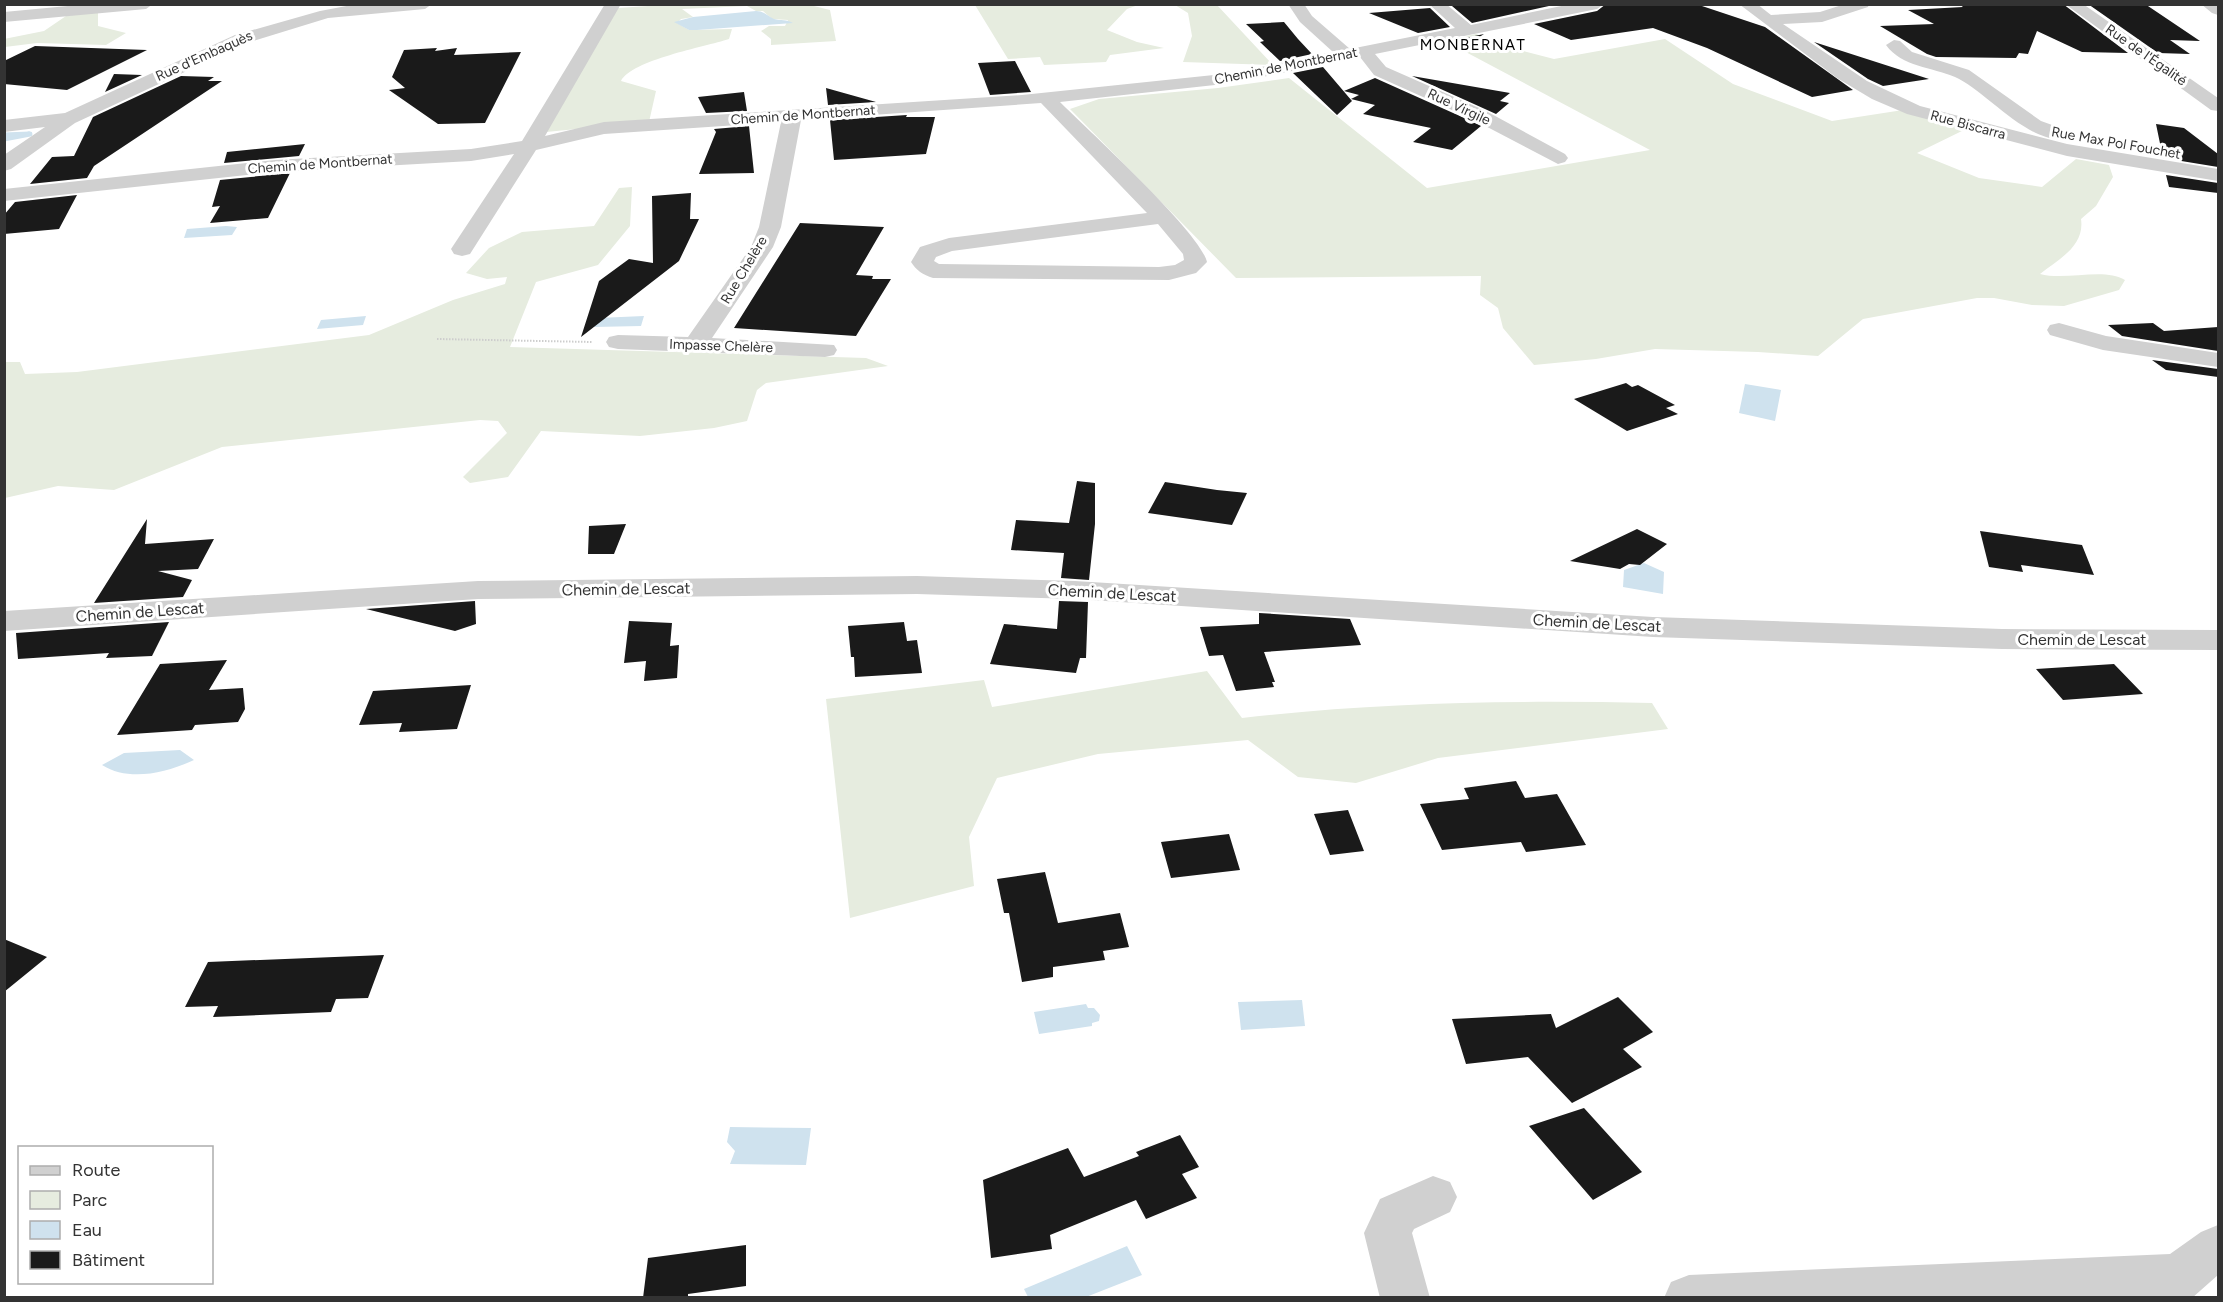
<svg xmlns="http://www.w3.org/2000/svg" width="2223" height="1302" font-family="Figtree,sans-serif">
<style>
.green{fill:#e6ecdf}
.water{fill:#cfe2ee}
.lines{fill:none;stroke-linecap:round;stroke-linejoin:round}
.stream{stroke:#cfe2ee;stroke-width:5}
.building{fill:#1a1a1a}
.path{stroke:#cdcdcd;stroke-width:2;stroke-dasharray:1.5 1.5;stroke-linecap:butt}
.minor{fill:#d0d0d0;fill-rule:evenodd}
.labels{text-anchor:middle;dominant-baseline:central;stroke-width:6;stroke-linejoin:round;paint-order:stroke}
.far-street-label{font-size:14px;fill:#333;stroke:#fff}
.far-neighbourhood-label{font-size:15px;letter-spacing:1.5px;fill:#000;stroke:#fff}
.street-label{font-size:16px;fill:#333;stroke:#fff}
</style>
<rect width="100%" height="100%" fill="#fff"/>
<path class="green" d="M 678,4 L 814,6 L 830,10 L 836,41 L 771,45 L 771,39 L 761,31 L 769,26 L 785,26 L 788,20 L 772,19 L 763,11 L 756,11 L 747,6 L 682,9 L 693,17 L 681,19 L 677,23 L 689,30 L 732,29 L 729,39 C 704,47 632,60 621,81 L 656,91 L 649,122 L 546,132 L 618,8 Z
M 975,5 L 1138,5 L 1127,9 L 1107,30 L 1137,42 L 1164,48 L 1110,55 L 1106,62 L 1044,65 L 1040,57 L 1008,59 Z
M 1175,5 L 1217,5 L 1273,65 L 1183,62 L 1192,36 L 1188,13 Z
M 98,11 L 98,26 L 126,33 L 106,45 L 37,43 L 5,47 L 4,39 L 44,31 L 66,16 Z
M 1476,34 L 1519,50 L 1554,59 L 1665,39 L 1733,84 L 1832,121 L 1903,110 L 1966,129 L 1917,153 L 1979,178 L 2042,187 L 2076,159 L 2109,165 L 2113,177 L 2096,206 L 2081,219 C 2085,246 2059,259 2040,274 C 2066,281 2104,267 2125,280 L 2119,290 L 2064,306 L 2032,305 L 1994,298 L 1977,298 L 1863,319 L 1818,356 L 1758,352 L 1655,349 L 1596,359 L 1534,365 L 1503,328 L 1498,308 L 1480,295 L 1481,276 L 1236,278 L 1070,109 L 1099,99 L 1218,88 L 1289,78 L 1427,188 L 1650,150 L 1445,41 Z
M 632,187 L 630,226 L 598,265 L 536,282 L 510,347 L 866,358 L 888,366 L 766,383 L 757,390 L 747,421 L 714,428 L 640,436 L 541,431 L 508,477 L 470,483 L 463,477 L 507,433 L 498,421 L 480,420 L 222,447 L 114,490 L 58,486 L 5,498 L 5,362 L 20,362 L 25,374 L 77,372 L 369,335 L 453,300 L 505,284 L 507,277 L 487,279 L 466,273 L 489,248 L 522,232 L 594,226 L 619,188 Z
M 1207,671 L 1242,718 C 1378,702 1516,700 1652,703 L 1668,729 L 1438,758 L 1356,783 L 1298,777 L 1248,740 L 1098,754 L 997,778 L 969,837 L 974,886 L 850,918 L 826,699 L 984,680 L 992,707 Z"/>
<path class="water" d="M 756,11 C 764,11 767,16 774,19 C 781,21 786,19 793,23 L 697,30 L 689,30 L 674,22 L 693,17 Z
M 226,226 L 237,227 L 232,235 L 184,238 L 187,229 Z
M 366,316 L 363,325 L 317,329 L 321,320 Z
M 644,316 L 641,326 L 594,327 L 598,318 Z
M 1745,384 L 1781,390 L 1775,421 L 1739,413 Z
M 1644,563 L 1664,572 L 1663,594 L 1623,587 L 1624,570 Z
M 180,750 L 194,760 C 166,773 129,782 102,765 L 124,753 Z
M 1302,1000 L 1305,1026 L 1241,1030 L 1238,1002 Z
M 1086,1004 L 1088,1008 L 1094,1008 L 1100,1015 L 1099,1021 L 1092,1023 L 1092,1026 L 1039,1034 L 1034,1012 Z
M 730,1127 L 811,1128 L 806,1165 L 730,1164 L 735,1151 L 727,1142 Z
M 1127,1246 L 1142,1275 L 1086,1297 L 1028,1297 L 1024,1289 Z"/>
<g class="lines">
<path class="stream" d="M 4,135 L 30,134 L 4,139"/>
</g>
<path class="building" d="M 1474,4 L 1558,4 L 1472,23 L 1452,6 Z
M 1606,4 L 1696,4 L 1765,27 L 1853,90 L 1812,97 L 1707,48 L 1653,28 L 1571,40 L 1534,24 L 1597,11 Z
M 1959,4 L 2063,4 L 2128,53 L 2082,52 L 2037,31 L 2028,54 L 2019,53 L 2016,58 L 1936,57 L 1927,54 L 1880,26 L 1934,24 L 1908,10 L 1963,7 Z
M 2088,4 L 2145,4 L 2200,41 L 2170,40 L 2190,54 L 2158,53 Z
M 1430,8 L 1450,27 L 1418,33 L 1369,13 Z
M 1284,22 L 1298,39 L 1312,54 L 1280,61 L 1260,42 L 1264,41 L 1246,24 Z
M 1484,34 L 1459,50 L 1442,43 Z
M 1814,42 L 1929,79 L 1883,86 L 1868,79 Z
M 35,46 L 147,50 L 67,90 L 4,84 L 4,61 Z
M 437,48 L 435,51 L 457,48 L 454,55 L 521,52 L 485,123 L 438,124 L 389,90 L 405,88 L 392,77 L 404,50 Z
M 1015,61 L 1031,92 L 990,95 L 978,63 Z
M 1323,67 L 1352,101 L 1337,115 L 1293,73 Z
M 114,74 L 142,75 L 105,92 Z
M 181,76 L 214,77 L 208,81 L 222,81 L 94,166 L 87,178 L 30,184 L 52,157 L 74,156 L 93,117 Z
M 1412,76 L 1510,93 L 1500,101 L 1509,103 L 1496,114 Z
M 1375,78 L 1471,121 L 1481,126 L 1452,150 L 1413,142 L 1431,128 L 1363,114 L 1375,105 L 1351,99 L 1359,95 L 1344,91 Z
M 826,88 L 876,102 L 828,105 Z
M 744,92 L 747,111 L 706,113 L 698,97 Z
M 907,115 L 906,117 L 935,117 L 926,154 L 834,160 L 830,120 Z
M 2156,124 L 2184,128 L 2218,154 L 2218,167 L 2163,158 Z
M 749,126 L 754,173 L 699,174 L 716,132 L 714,129 Z
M 305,144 L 299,156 L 224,163 L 227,152 Z
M 290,173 L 268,218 L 210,223 L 220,206 L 212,207 L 220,180 Z
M 2166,175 L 2218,183 L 2218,193 L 2169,187 Z
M 691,193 L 690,219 L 699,219 L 679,261 L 581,337 L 599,281 L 629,259 L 653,263 L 652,196 Z
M 77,195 L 59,229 L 4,234 L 4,215 L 15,202 Z
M 800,223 L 884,227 L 856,275 L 873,276 L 872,279 L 891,279 L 856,336 L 734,328 Z
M 2153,323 L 2164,331 L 2218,327 L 2218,351 L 2122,336 L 2108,325 Z
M 2152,360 L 2218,369 L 2218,377 L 2166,370 Z
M 1626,383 L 1632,387 L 1638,385 L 1675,405 L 1666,408 L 1678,414 L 1627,431 L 1574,399 Z
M 1077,481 L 1095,483 L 1095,524 L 1089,580 L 1061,578 L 1064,553 L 1011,550 L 1016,520 L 1069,523 Z
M 1165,482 L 1217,490 L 1247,493 L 1232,525 L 1148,513 Z
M 147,519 L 145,544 L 214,539 L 198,569 L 158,571 L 192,580 L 183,597 L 94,603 Z
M 626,524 L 614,554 L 588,554 L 589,526 Z
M 1637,529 L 1667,544 L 1640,565 L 1629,564 L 1620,569 L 1570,561 Z
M 1980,531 L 2082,545 L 2094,575 L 2021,565 L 2023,572 L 1989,567 Z
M 475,601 L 476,624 L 455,631 L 366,609 Z
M 1059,601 L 1088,602 L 1086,658 L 1080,658 L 1076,673 L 990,664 L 1004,624 L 1057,629 Z
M 1259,613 L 1350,619 L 1361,645 L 1264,652 L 1275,682 L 1272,682 L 1274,687 L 1236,691 L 1223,655 L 1209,656 L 1200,627 L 1259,624 Z
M 629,621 L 672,623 L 670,646 L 679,645 L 677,678 L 644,681 L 646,661 L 624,663 Z
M 169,622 L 152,656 L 106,658 L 109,653 L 18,659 L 16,633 Z
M 904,622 L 907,641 L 917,640 L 922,673 L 855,677 L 854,657 L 851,657 L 848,626 Z
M 227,660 L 209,690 L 243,688 L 245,709 L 238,722 L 195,725 L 192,730 L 117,735 L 160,664 Z
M 2114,664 L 2143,694 L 2063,700 L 2036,669 Z
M 471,685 L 457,729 L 399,732 L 402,723 L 359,725 L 373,691 Z
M 1516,781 L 1525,798 L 1557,794 L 1586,845 L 1526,852 L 1521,842 L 1442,850 L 1420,804 L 1469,799 L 1464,788 Z
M 1348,810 L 1364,851 L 1330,855 L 1314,814 Z
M 1229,834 L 1240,870 L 1171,878 L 1161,842 Z
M 1045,872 L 1058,923 L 1120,913 L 1129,947 L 1103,951 L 1105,960 L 1053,967 L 1053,977 L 1022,982 L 1009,913 L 1004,913 L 997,879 Z
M 4,939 L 47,957 L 4,992 Z
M 384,955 L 368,998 L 336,999 L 331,1012 L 213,1017 L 218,1006 L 185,1007 L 208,962 Z
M 1618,997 L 1653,1032 L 1623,1049 L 1642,1067 L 1572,1103 L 1528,1057 L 1466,1064 L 1452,1019 L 1551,1014 L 1556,1028 Z
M 1584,1108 L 1642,1172 L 1593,1200 L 1529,1126 Z
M 1180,1135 L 1199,1167 L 1182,1174 L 1197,1198 L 1146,1219 L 1136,1200 L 1050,1235 L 1052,1249 L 991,1258 L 983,1180 L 1068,1148 L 1084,1177 L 1139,1156 L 1136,1152 Z
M 746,1245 L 746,1286 L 688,1294 L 688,1298 L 643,1298 L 648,1258 Z"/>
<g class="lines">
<path class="path" d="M 437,339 L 592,342"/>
<path class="minor" d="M 89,4 L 153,4 L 146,9 L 4,22 L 4,12 Z
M 357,4 L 432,4 L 425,9 L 328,18 L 247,43 L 75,123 L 11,169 L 4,171 L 4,155 L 45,127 L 4,132 L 4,120 L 65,113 L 235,35 L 320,11 Z
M 605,4 L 621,4 L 545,136 L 604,122 L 1022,95 L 1233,73 L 1333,52 L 1300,22 L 1288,4 L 1304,4 L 1312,16 L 1350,49 L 1455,28 L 1429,4 L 1446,4 L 1471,25 L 1571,4 L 1604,4 L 1597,9 L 1375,54 L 1386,67 L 1486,111 L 1565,154 L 1568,158 L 1565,162 L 1558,164 L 1472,119 L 1374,75 L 1360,57 L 1233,83 L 1060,102 C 1088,130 1200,232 1207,262 L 1196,273 L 1169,280 L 933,278 C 923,275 916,270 911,262 L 920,247 L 949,238 L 1147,213 L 1041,103 L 801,120 L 781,227 L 773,247 L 712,338 L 834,345 L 837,350 L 834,355 L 825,357 L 618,349 L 609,347 L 606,342 L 609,337 L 618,335 L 688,337 L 751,247 L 759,227 L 781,122 L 604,134 L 536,150 L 470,254 L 462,256 L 454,254 L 451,249 L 514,154 L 471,161 L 275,172 L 4,201 L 4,189 L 275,160 L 471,149 L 522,141 ZM 1158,224 L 1183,254 L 1184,260 L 1175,265 L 1159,267 L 939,264 L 934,261 L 936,257 L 952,251 Z
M 1739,4 L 1757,4 L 1771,15 L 1820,12 L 1845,4 L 1869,4 L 1868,7 L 1822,22 L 1783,24 L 1867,81 L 1920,106 L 2067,144 L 2218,169 L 2218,181 L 2067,156 L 1907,114 L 1872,99 L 1837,78 Z
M 2065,4 L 2083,4 L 2218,98 L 2218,111 L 2211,110 Z
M 2201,4 L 2218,4 L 2218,15 L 2212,13 Z
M 1894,40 L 1900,41 L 1912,52 L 1969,70 L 2041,121 L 2066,130 L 2069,134 L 2066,138 C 2031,147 1985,90 1955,77 C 1932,67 1902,67 1886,45 Z
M 2059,323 L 2106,336 L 2218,353 L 2218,367 L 2103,350 L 2050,335 L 2047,330 L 2050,325 Z
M 917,576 L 1075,581 L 1653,617 L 2002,629 L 2218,630 L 2218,650 L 2002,649 L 1653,637 L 1075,599 L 917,594 L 478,599 L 4,631 L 4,611 L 478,581 Z
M 1433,1176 L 1450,1182 L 1457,1197 L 1450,1212 L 1414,1229 L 1412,1233 L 1430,1298 L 1380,1298 L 1364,1233 L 1380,1199 Z
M 2218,1225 L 2218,1275 L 2192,1298 L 1664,1298 L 1671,1282 L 1689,1275 L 2170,1254 L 2201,1232 Z"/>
</g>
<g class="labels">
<g class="far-street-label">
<text transform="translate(2146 55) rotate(35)">Rue de l'Égalité</text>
<text transform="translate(204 56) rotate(-24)">Rue d'Embaquès</text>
<text transform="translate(1286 66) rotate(-11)">Chemin de Montbernat</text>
<text transform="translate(1459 107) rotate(25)">Rue Virgile</text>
<text transform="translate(803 115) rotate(-4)">Chemin de Montbernat</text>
<text transform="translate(1968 125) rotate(15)">Rue Biscarra</text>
<text transform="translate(2116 143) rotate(10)">Rue Max Pol Fouchet</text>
<text transform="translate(320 164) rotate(-4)">Chemin de Montbernat</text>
<text transform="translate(744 270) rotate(-59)">Rue Chelère</text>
<text transform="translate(721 346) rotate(2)">Impasse Chelère</text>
</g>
<g class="far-neighbourhood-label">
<text x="1473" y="45">MONBERNAT</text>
</g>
<g class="street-label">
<text transform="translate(626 589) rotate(-1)">Chemin de Lescat</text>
<text transform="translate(1112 593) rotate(3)">Chemin de Lescat</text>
<text transform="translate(140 612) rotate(-4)">Chemin de Lescat</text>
<text transform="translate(1597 623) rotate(3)">Chemin de Lescat</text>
<text x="2082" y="639">Chemin de Lescat</text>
</g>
</g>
<rect width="2223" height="1302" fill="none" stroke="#333333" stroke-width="12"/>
<rect x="18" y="1146" width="195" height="138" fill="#ffffff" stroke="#adadad" stroke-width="1.5"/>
<rect x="30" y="1166" width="30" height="9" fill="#d0d0d0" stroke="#adadad" stroke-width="1.5"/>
<text x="72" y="1176" font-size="18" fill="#333333">Route</text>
<rect x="30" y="1191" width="30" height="18" fill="#e6ecdf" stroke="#adadad" stroke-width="1.5"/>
<text x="72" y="1206" font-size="18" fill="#333333">Parc</text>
<rect x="30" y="1221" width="30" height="18" fill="#cfe2ee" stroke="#adadad" stroke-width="1.5"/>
<text x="72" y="1236" font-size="18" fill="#333333">Eau</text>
<rect x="30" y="1251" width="30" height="18" fill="#1a1a1a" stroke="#adadad" stroke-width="1.5"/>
<text x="72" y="1266" font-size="18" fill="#333333">Bâtiment</text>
</svg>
